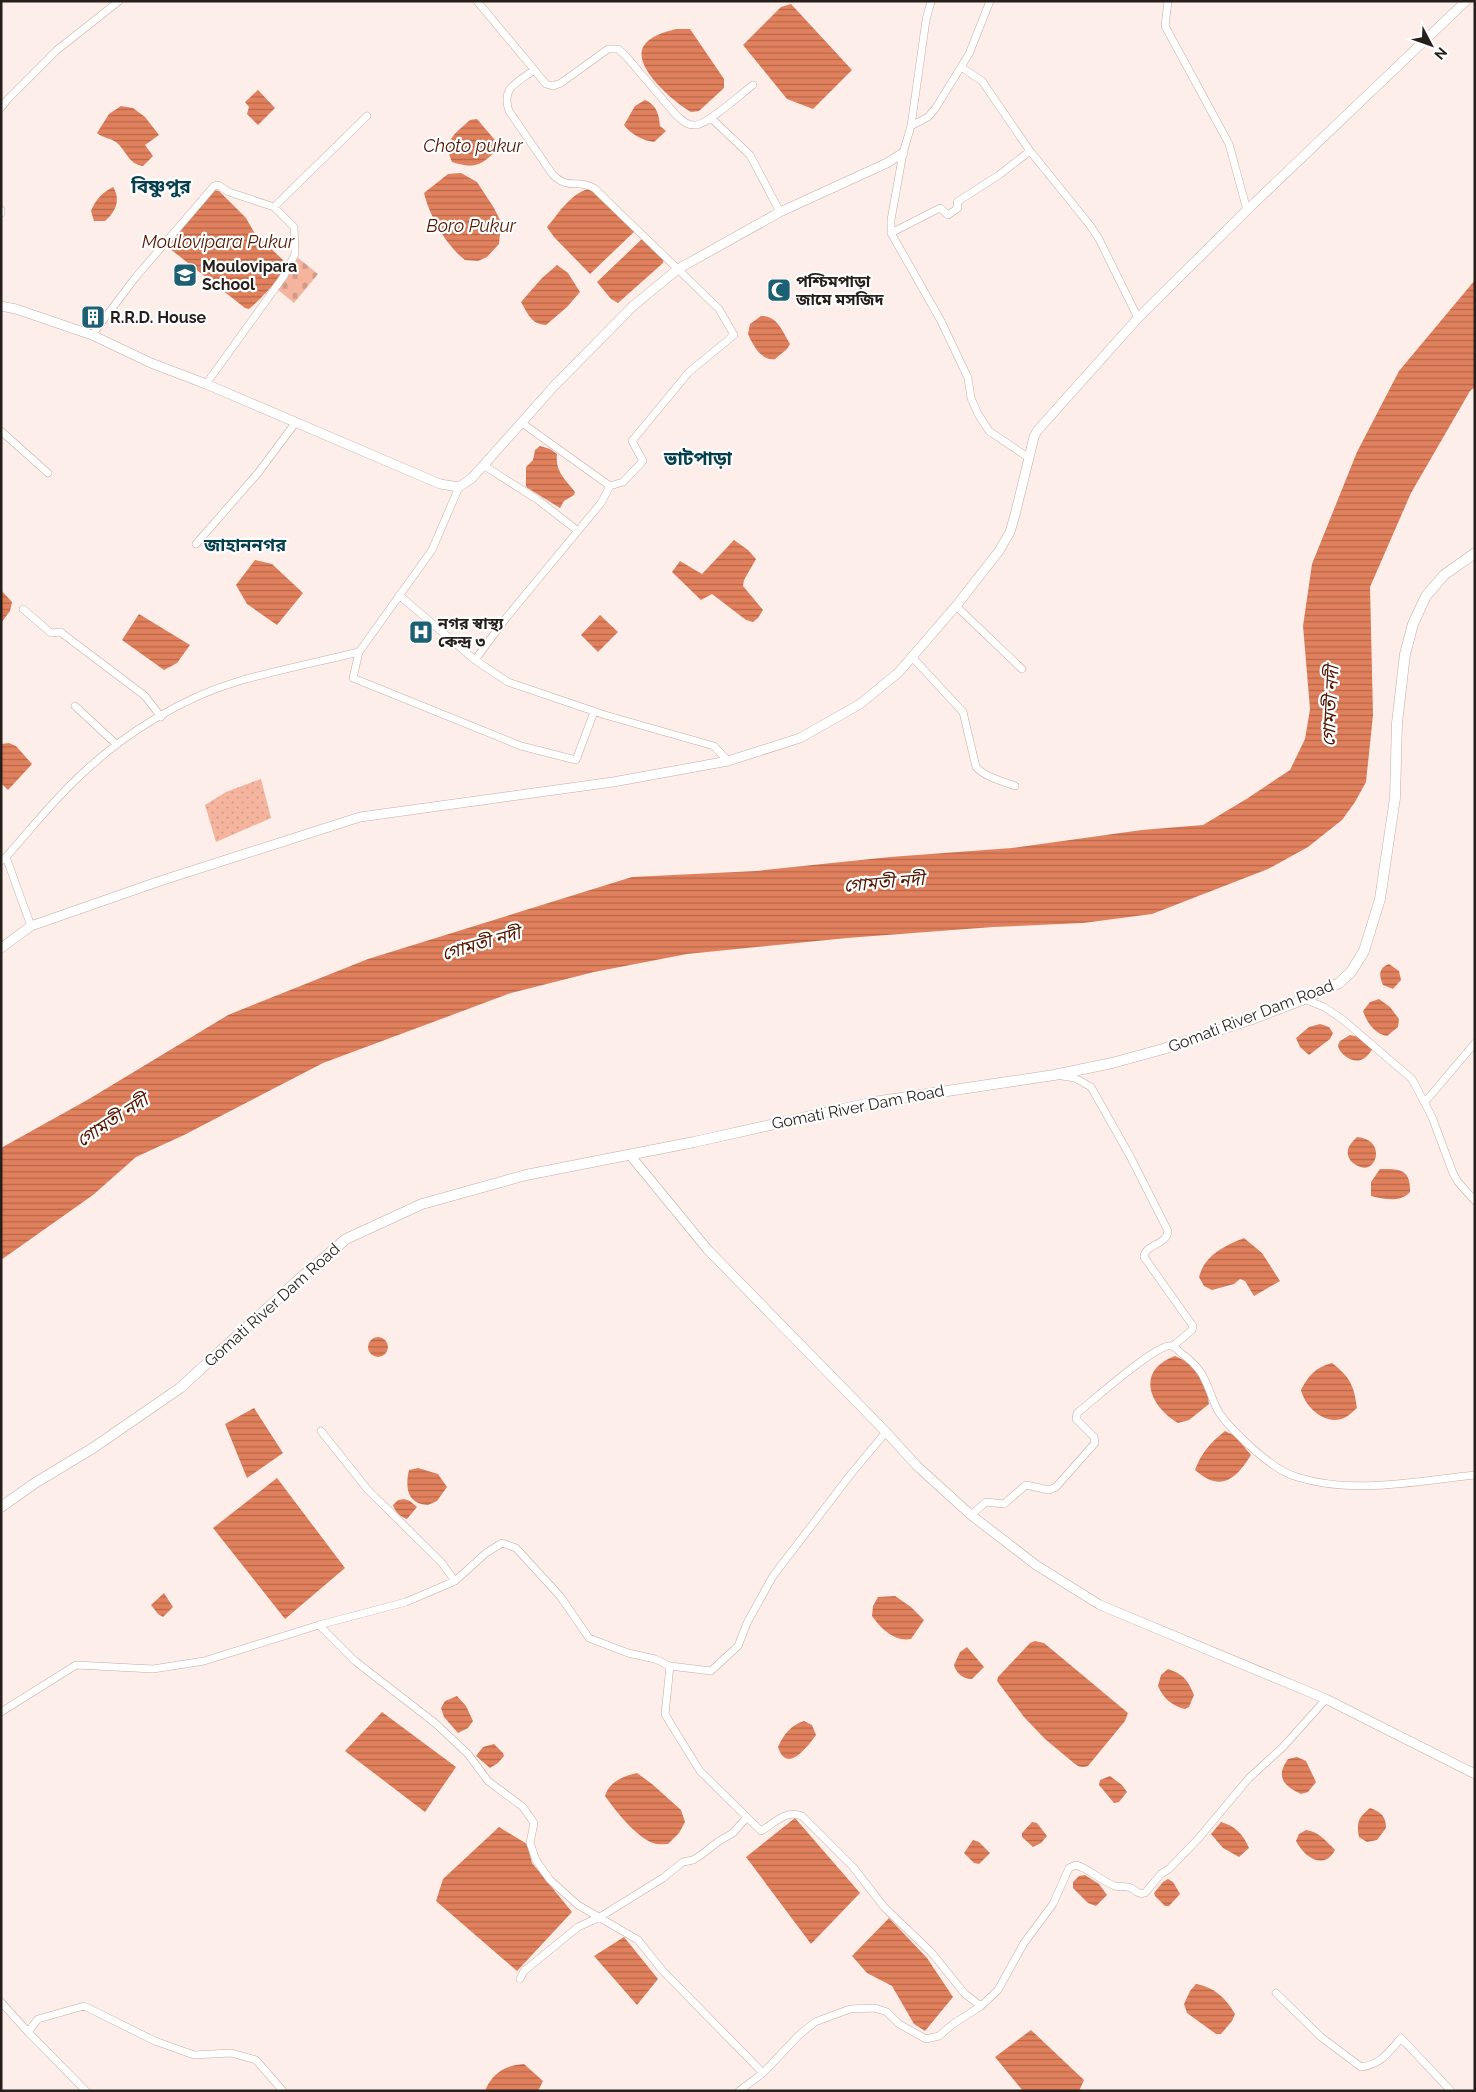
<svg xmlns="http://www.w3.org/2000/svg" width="1476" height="2092" font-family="Raleway,'Noto Sans Bengali',sans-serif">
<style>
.cemetery{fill:url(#cemetery-stones)}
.park{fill:url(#park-dots)}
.water{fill:url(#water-rules)}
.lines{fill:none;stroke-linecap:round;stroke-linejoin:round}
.minor-casing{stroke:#c4ada4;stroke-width:8}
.tertiary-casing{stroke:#c4ada4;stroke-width:10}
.secondary-casing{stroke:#c4ada4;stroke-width:11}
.minor{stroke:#fff;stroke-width:7}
.tertiary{stroke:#fff;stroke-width:9}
.secondary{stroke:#fff;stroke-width:10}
.labels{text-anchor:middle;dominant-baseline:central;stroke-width:4.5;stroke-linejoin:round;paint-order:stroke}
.poi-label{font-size:16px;font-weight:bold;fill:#271f1b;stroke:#fff;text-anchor:start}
.street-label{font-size:16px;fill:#271f1b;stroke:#fff}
.water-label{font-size:18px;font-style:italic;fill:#541700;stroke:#fff}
.neighbourhood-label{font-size:18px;font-weight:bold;fill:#053f4e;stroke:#fff}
.quarter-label{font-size:19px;font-weight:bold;fill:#053f4e;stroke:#fff}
</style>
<defs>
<pattern id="cemetery-stones" width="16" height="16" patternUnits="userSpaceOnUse" patternTransform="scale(1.25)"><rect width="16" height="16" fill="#f5b49d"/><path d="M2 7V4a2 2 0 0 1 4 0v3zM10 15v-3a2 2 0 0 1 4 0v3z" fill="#d29a87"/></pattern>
<pattern id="park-dots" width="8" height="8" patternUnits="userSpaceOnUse" patternTransform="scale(1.25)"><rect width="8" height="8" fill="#f5b49d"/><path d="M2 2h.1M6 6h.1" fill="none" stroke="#d29a87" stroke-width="1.8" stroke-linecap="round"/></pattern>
<pattern id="water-rules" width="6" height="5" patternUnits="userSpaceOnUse" patternTransform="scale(1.25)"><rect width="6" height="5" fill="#e1805c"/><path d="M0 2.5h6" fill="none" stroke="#b6684b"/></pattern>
</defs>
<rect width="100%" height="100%" fill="#fdeee9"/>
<path class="cemetery" d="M 298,258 L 318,274 L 294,303 L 277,289 Z"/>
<path class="park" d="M 261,779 L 271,818 L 216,842 L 205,805 L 226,792 Z"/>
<path class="water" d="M 791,4 L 852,70 L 813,109 L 787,99 L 743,45 L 781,7 Z
M 676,29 L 690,29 L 724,79 L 724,88 L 699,111 L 691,112 C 675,103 633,68 643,47 C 649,36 665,32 676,29 Z
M 258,90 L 275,108 L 258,125 L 247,114 L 249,107 L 245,102 Z
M 645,100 C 657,105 659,115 660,126 L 666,131 L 654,142 C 644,141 630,134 624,125 L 635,106 Z
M 121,106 L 133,108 L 145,117 L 159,135 L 145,145 L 153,156 L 143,166 C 128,164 127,151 116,142 C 110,138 103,138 97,133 L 109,114 Z
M 477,119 L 500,146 C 484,164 476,170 452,162 C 442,140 455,134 470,120 Z
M 461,173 L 477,182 L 494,208 L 501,222 L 499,244 L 487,257 L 478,261 L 465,260 C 446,245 430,217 424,193 L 448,174 Z
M 113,187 C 121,199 116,212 105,221 L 94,221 L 91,211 C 96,199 102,193 113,187 Z
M 592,188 L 636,230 L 590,274 L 554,237 L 547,227 C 560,212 571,192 592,188 Z
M 213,190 L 219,191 L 246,218 L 254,232 L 285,262 C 284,276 260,300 249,309 L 245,308 L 169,248 L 169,244 Z
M 643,238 L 664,257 L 663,263 L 618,303 L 611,299 L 597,282 Z
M 557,265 L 568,273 L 580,292 L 567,307 L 546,325 C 531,324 528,314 521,302 L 542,278 Z
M 1475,280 L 1475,387 L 1470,391 L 1411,493 L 1370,587 L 1373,715 L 1366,782 L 1355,802 L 1342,820 L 1308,847 L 1268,869 L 1152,914 L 1083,923 L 993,927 L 847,938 L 687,954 L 594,972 L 511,993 L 323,1063 L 184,1135 L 136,1157 L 93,1195 L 1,1260 L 1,1148 L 89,1099 L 228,1015 L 368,959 L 632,877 L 756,871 L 890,857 L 1012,848 L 1142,830 L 1203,825 L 1248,798 L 1290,770 L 1305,739 L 1310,709 L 1303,626 L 1312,564 L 1357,452 L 1399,371 Z
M 761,316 C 778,316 782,331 790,344 L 787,349 L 775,359 C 761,361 753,345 748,334 L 750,324 Z
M 540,446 L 550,449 L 557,454 C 555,472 565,479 575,492 L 574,495 L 564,501 L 560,508 L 526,487 L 526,467 L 533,460 L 535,450 Z
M 734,540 L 748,550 L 756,559 L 744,580 L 743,586 L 763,610 L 758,618 L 753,622 L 746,620 L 712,594 L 701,600 L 672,572 L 680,561 L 702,574 Z
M 255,560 L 272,564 L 303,593 L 277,625 L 247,604 L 236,585 Z
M 1,590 L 12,602 L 10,611 L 1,623 Z
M 139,614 L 190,645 L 177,663 L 164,670 L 122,640 Z
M 600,615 L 618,632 L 598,652 L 581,635 Z
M 9,743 L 16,746 L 32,764 L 8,790 L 1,783 L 1,744 Z
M 1389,964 L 1399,971 L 1401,980 L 1393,989 L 1383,985 C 1379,976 1378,968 1389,964 Z
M 1379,999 L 1390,1007 L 1399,1019 L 1398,1027 L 1387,1036 C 1375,1034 1367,1023 1363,1011 L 1370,1002 Z
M 1320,1024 L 1329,1027 L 1333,1033 L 1330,1039 L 1309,1055 L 1300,1047 L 1296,1038 L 1309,1027 Z
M 1350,1035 L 1359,1037 L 1373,1048 C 1366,1060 1357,1065 1345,1056 C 1341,1052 1339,1051 1338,1045 L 1340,1041 Z
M 1357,1137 C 1387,1139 1377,1176 1358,1166 C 1354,1164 1351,1162 1349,1158 C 1345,1149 1351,1143 1357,1137 Z
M 1380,1169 C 1398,1169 1411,1168 1410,1192 C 1400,1203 1384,1199 1371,1196 L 1371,1182 Z
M 1244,1238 L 1262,1253 L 1280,1281 L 1254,1296 L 1245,1281 L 1240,1279 L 1234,1284 L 1212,1290 L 1204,1286 L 1199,1277 C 1205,1255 1224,1246 1244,1238 Z
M368 1347a10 10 0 1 1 20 0a10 10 0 1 1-20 0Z
M 1175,1356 C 1199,1367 1206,1377 1209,1404 L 1189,1420 L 1178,1423 C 1148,1405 1136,1370 1175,1356 Z
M 1332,1363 C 1350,1377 1354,1385 1357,1408 C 1353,1411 1349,1416 1344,1418 C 1325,1426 1305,1407 1301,1390 C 1308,1376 1316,1367 1332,1363 Z
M 254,1408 L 283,1453 L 247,1478 L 225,1424 Z
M 1225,1431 L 1235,1436 L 1251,1455 C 1236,1479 1221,1493 1195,1470 C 1201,1453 1211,1442 1225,1431 Z
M 418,1468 L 438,1474 L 447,1487 L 437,1501 L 428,1505 C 407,1504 405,1487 409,1470 Z
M 277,1478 L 345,1568 L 285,1619 L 213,1528 Z
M 404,1499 L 410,1501 L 417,1507 L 407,1519 C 402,1518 394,1511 393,1505 L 398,1500 Z
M 164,1593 L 173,1607 L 163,1617 L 158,1614 L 151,1605 Z
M 895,1596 L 911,1607 L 924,1620 L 911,1639 C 895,1642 881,1629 872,1616 L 873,1606 L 878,1597 Z
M 1035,1641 L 1044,1643 L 1128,1713 L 1125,1721 L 1088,1766 C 1082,1768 1079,1767 1075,1764 L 1045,1739 L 1024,1717 L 997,1681 L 998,1677 L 1030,1643 Z
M 967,1647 L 984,1667 L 972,1679 C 963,1679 956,1673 954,1665 L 960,1652 Z
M 1168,1669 C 1183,1674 1188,1680 1194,1695 L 1189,1707 L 1185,1709 C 1172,1706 1163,1698 1158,1686 L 1161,1675 Z
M 457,1696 L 466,1706 L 473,1721 L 468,1728 L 458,1733 L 444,1717 L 441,1708 L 445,1701 Z
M 382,1712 L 456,1767 L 425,1812 L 345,1751 Z
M 804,1721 L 812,1725 L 816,1735 C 808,1746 787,1775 778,1747 C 784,1734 791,1725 804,1721 Z
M 494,1744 L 503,1753 L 504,1756 L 498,1763 L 490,1768 L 476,1756 L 483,1747 Z
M 1297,1757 L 1306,1761 L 1316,1782 L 1308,1792 L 1301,1794 C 1284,1786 1275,1777 1288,1759 Z
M 637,1773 L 652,1784 L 681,1810 L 685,1822 L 679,1833 L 668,1844 C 664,1844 657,1845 653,1843 C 636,1837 615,1810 605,1796 C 609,1782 623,1776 637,1773 Z
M 1110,1776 L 1122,1785 L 1127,1792 L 1119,1802 L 1114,1803 L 1099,1785 L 1100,1780 Z
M 1370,1808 C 1381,1812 1386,1816 1386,1828 L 1377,1840 L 1367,1842 L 1359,1837 C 1356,1822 1359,1817 1370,1808 Z
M 795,1818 L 860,1893 L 811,1944 L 746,1857 Z
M 1032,1822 L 1037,1823 L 1047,1836 L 1041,1843 L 1033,1847 L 1022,1837 L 1022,1833 Z
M 1221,1822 C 1235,1826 1243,1834 1249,1848 L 1239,1857 L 1223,1848 L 1211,1834 Z
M 499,1827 L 527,1844 L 532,1863 L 572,1912 L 517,1971 L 436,1901 L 443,1879 Z
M 1306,1830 C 1319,1832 1325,1840 1335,1850 C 1324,1871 1304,1857 1296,1841 L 1299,1834 Z
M 973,1840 L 979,1842 L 990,1853 L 979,1864 L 974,1863 L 964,1853 Z
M 1085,1875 L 1099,1884 L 1107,1895 L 1096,1906 L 1088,1903 L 1073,1888 L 1073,1882 L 1079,1876 Z
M 1168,1879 L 1173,1882 L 1180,1894 L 1169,1906 L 1165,1906 L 1155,1896 L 1154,1893 L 1163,1882 Z
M 889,1918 L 927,1958 L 953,1997 L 925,2031 L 914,2024 L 892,1986 L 867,1973 L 852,1956 Z
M 624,1937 L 658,1979 L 637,2005 L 594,1956 Z
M 1196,1984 C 1214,1987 1226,1998 1235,2014 L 1232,2021 L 1221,2034 L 1216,2034 L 1187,2013 L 1184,2004 L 1190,1991 Z
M 1031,2030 L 1084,2080 L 1079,2091 L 1023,2091 L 995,2057 Z
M 524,2064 L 543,2081 L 538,2091 L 485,2091 C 492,2073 506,2065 524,2064 Z"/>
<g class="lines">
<g class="minor-casing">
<path id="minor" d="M 477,1 L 546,84 L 553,86 L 561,83 L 608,49 L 618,49 L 625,55 L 676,115 C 682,120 687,126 696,125 C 708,124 742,93 753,85
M 931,1 L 926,20 L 911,126 L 903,153 L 891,220 L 891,233 L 941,321 L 968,378 L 971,398 L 978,414 L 989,431 L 1029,458
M 1168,1 L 1165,26 L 1229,144 L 1247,210
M 961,67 L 982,81 L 1030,151
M 1,108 L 7,100 L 57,50 L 119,1
M 711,118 L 750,155 L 780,212
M 911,126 L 928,117 L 935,109 L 969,54 L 990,1
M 274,207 L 367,116
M 1,210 L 1,213
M 891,233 L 940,208 L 948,215 L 958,208 L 957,202 L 999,175 L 1030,151 L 1089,224 L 1099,239 L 1138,318
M 92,335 L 135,278 L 214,186 L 218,185 L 229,192 L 274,207 L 294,227 L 295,254 L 284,276 L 206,384
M 522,423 L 610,486 L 623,482 L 643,461 L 632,441 L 689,372 L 734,335 L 719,309 L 594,188 C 576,178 570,191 553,175 L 509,111 C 501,87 517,83 534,70
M 1,431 L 48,473
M 483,465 L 538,500 L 578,531
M 196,544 L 258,473 L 296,422
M 399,595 L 475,660 L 508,682 L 605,715 L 714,746 L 728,761
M 956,606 L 1022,669
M 23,609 L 51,633 L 61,632 L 63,634 L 145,696 L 161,717
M 359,652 L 353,678 L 521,746 L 576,760 L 594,712
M 913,658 L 963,712 L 976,767 C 985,777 1002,781 1015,786
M 475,660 L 506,618 L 601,503 L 610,486
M 75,706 L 116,744
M 6,857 L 31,926
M 1,861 L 6,857 C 31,829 55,798 83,773 C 124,734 182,698 236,682 C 276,670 318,662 359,652 L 432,550 L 459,487
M 1304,999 L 1324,1007 L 1342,1019 L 1412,1079 L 1432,1117 L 1453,1173 L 1458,1182 L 1475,1201
M 1062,1076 L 1075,1078 L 1091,1087 L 1130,1156 L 1168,1231 C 1167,1245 1145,1244 1144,1257 L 1193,1326 L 1192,1330 L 1173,1346
M 1425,1102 L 1475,1043
M 321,1431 L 368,1490 L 441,1562 L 455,1581
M 971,1515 L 986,1502 L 1004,1504 L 1026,1485 L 1049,1490 L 1056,1487 L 1095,1443 L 1094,1437 L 1076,1419 L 1077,1413 C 1092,1402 1157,1342 1172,1346 C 1175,1347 1179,1351 1181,1353 C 1207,1372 1205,1383 1217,1409 C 1224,1422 1239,1436 1250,1446 C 1263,1458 1280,1472 1297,1477 C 1354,1495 1417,1481 1475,1475
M 319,1625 L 355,1661 L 435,1723 L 468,1754 L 488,1781 L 523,1807 L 534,1823 L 530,1843 L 536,1860 L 550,1880 L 578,1905 L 638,1940 L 662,1970 L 763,2073
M 670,1666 L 665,1714 L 672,1726 L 700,1771 L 761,1831 C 774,1824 785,1809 802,1816 L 853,1867 L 884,1907 L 931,1952 L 965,1994 L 981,2006
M 1,1712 L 76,1665 L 153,1669 L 204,1661 L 319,1625 L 406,1602 L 455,1581 L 486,1553 L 502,1543 L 516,1548 L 560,1596 L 589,1638 L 628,1653 L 655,1659 L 670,1666 L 711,1671 L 738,1646 L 747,1623 L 773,1576 L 851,1474 L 886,1432
M 520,1979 L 524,1971 L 578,1927 L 600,1917 L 663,1878 L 683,1862 L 693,1860 L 701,1855 L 719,1841 L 733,1833 L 747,1817
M 1276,1993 L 1321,2037 L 1361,2067 C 1380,2065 1389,2052 1401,2038 L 1451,2091
M 1,2002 L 28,2032 L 86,2091
M 28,2032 L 38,2019 L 84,2006 L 155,2041 L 194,2055 L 231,2053 L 256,2060 L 283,2091
M 739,2091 L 763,2073 L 799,2035 L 815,2022 L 850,2009 L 875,2008 L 887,2012 L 899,2024 L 926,2039 L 939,2036 L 953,2024 L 981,2006 L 998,1990 L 1024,1943 L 1053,1904 L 1069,1868 L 1076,1865 C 1088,1868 1101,1881 1115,1886 C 1120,1887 1126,1886 1131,1888 C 1137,1891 1138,1895 1145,1893 L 1161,1874 L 1169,1869 L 1198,1839 L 1249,1778 L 1283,1747 L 1326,1699"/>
</g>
<g class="tertiary-casing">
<path id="tertiary" d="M 1,306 L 16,309 L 92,335 L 151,363 L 206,384 L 440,484 L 459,487 L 472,478 L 555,385 L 633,306 L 678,269 L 780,212 L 887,163 L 903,153
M 1,948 L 31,926 L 160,881 L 360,817 L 613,782 L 728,761 L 800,738 L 860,704 L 899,672 L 956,606 L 999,551 L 1010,532 L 1015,515 L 1034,437 L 1037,431 L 1138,318 L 1247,210 L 1466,1
M 630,1155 L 708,1250 L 886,1432 L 917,1466 L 971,1515 L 1036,1565 L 1100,1605 L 1326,1699 L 1475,1774"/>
</g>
<g class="secondary-casing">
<path id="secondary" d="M 1,1507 L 35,1483 L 93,1448 L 180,1388 L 296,1282 L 346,1239 L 422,1204 L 526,1175 L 694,1142 L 874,1102 L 1054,1075 L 1112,1063 L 1163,1049 L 1252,1019 L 1304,999 L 1339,983 L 1351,972 L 1364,951 L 1380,899 L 1395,798 L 1397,723 L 1405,654 L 1413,624 L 1426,596 L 1444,575 L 1475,553"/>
</g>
<use href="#minor" class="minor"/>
<use href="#tertiary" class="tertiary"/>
<use href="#secondary" class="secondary"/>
</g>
<defs>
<g id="school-square" transform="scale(1.25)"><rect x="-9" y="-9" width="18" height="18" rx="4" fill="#1d6073" stroke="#fff"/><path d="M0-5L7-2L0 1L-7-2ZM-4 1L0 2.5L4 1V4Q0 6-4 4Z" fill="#fff"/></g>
<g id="mosque-square" transform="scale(1.25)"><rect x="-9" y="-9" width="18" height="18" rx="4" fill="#1d6073" stroke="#fff"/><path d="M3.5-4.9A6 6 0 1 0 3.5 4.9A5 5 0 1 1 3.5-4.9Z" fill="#fff"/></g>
<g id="building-square" transform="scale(1.25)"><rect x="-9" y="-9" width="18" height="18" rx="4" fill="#1d6073" stroke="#fff"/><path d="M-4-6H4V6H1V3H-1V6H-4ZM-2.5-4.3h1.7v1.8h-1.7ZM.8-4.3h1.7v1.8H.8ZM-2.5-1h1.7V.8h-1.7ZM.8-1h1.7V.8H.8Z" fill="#fff"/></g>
<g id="hospital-square" transform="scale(1.25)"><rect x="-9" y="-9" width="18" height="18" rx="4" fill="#1d6073" stroke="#fff"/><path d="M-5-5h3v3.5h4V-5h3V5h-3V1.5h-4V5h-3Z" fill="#fff"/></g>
</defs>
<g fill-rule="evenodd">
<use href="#school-square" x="185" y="275"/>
<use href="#mosque-square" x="779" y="290"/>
<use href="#building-square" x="93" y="317"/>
<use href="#hospital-square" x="421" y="632"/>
</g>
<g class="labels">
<g class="poi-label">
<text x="202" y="266">Moulovipara<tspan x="202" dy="18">School</tspan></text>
<text x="796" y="281">পশ্চিমপাড়া<tspan x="796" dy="18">জামে মসজিদ</tspan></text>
<text x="110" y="317">R.R.D. House</text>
<text x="438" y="623">নগর স্বাস্থ্য<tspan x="438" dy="18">কেন্দ্র ৩</tspan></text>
</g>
<g class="street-label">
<text transform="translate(1251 1016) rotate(-21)">Gomati River Dam Road</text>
<text transform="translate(858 1107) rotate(-11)">Gomati River Dam Road</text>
<text transform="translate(272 1305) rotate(-42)">Gomati River Dam Road</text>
</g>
<g class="water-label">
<text x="473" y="145">Choto pukur</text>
<text x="471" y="225">Boro Pukur</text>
<text x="218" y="241">Moulovipara Pukur</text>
<text transform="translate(1330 706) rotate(-87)">গোমতী নদী</text>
<text transform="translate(884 882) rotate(-5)">গোমতী নদী</text>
<text transform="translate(481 943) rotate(-16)">গোমতী নদী</text>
<text transform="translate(112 1120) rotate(-33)">গোমতী নদী</text>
</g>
<g class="neighbourhood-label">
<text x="245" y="544">জাহাননগর</text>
</g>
<g class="quarter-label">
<text x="161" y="186">বিষ্ণুপুর</text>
<text x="698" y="458">ভাটপাড়া</text>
</g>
</g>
<rect width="1476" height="2092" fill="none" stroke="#271f1b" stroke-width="5"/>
<g transform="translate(1431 45) rotate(131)" stroke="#ffffff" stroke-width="4" paint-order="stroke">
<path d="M0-4L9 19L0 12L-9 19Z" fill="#271f1b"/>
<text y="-8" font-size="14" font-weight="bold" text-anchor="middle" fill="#271f1b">N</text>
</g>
</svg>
